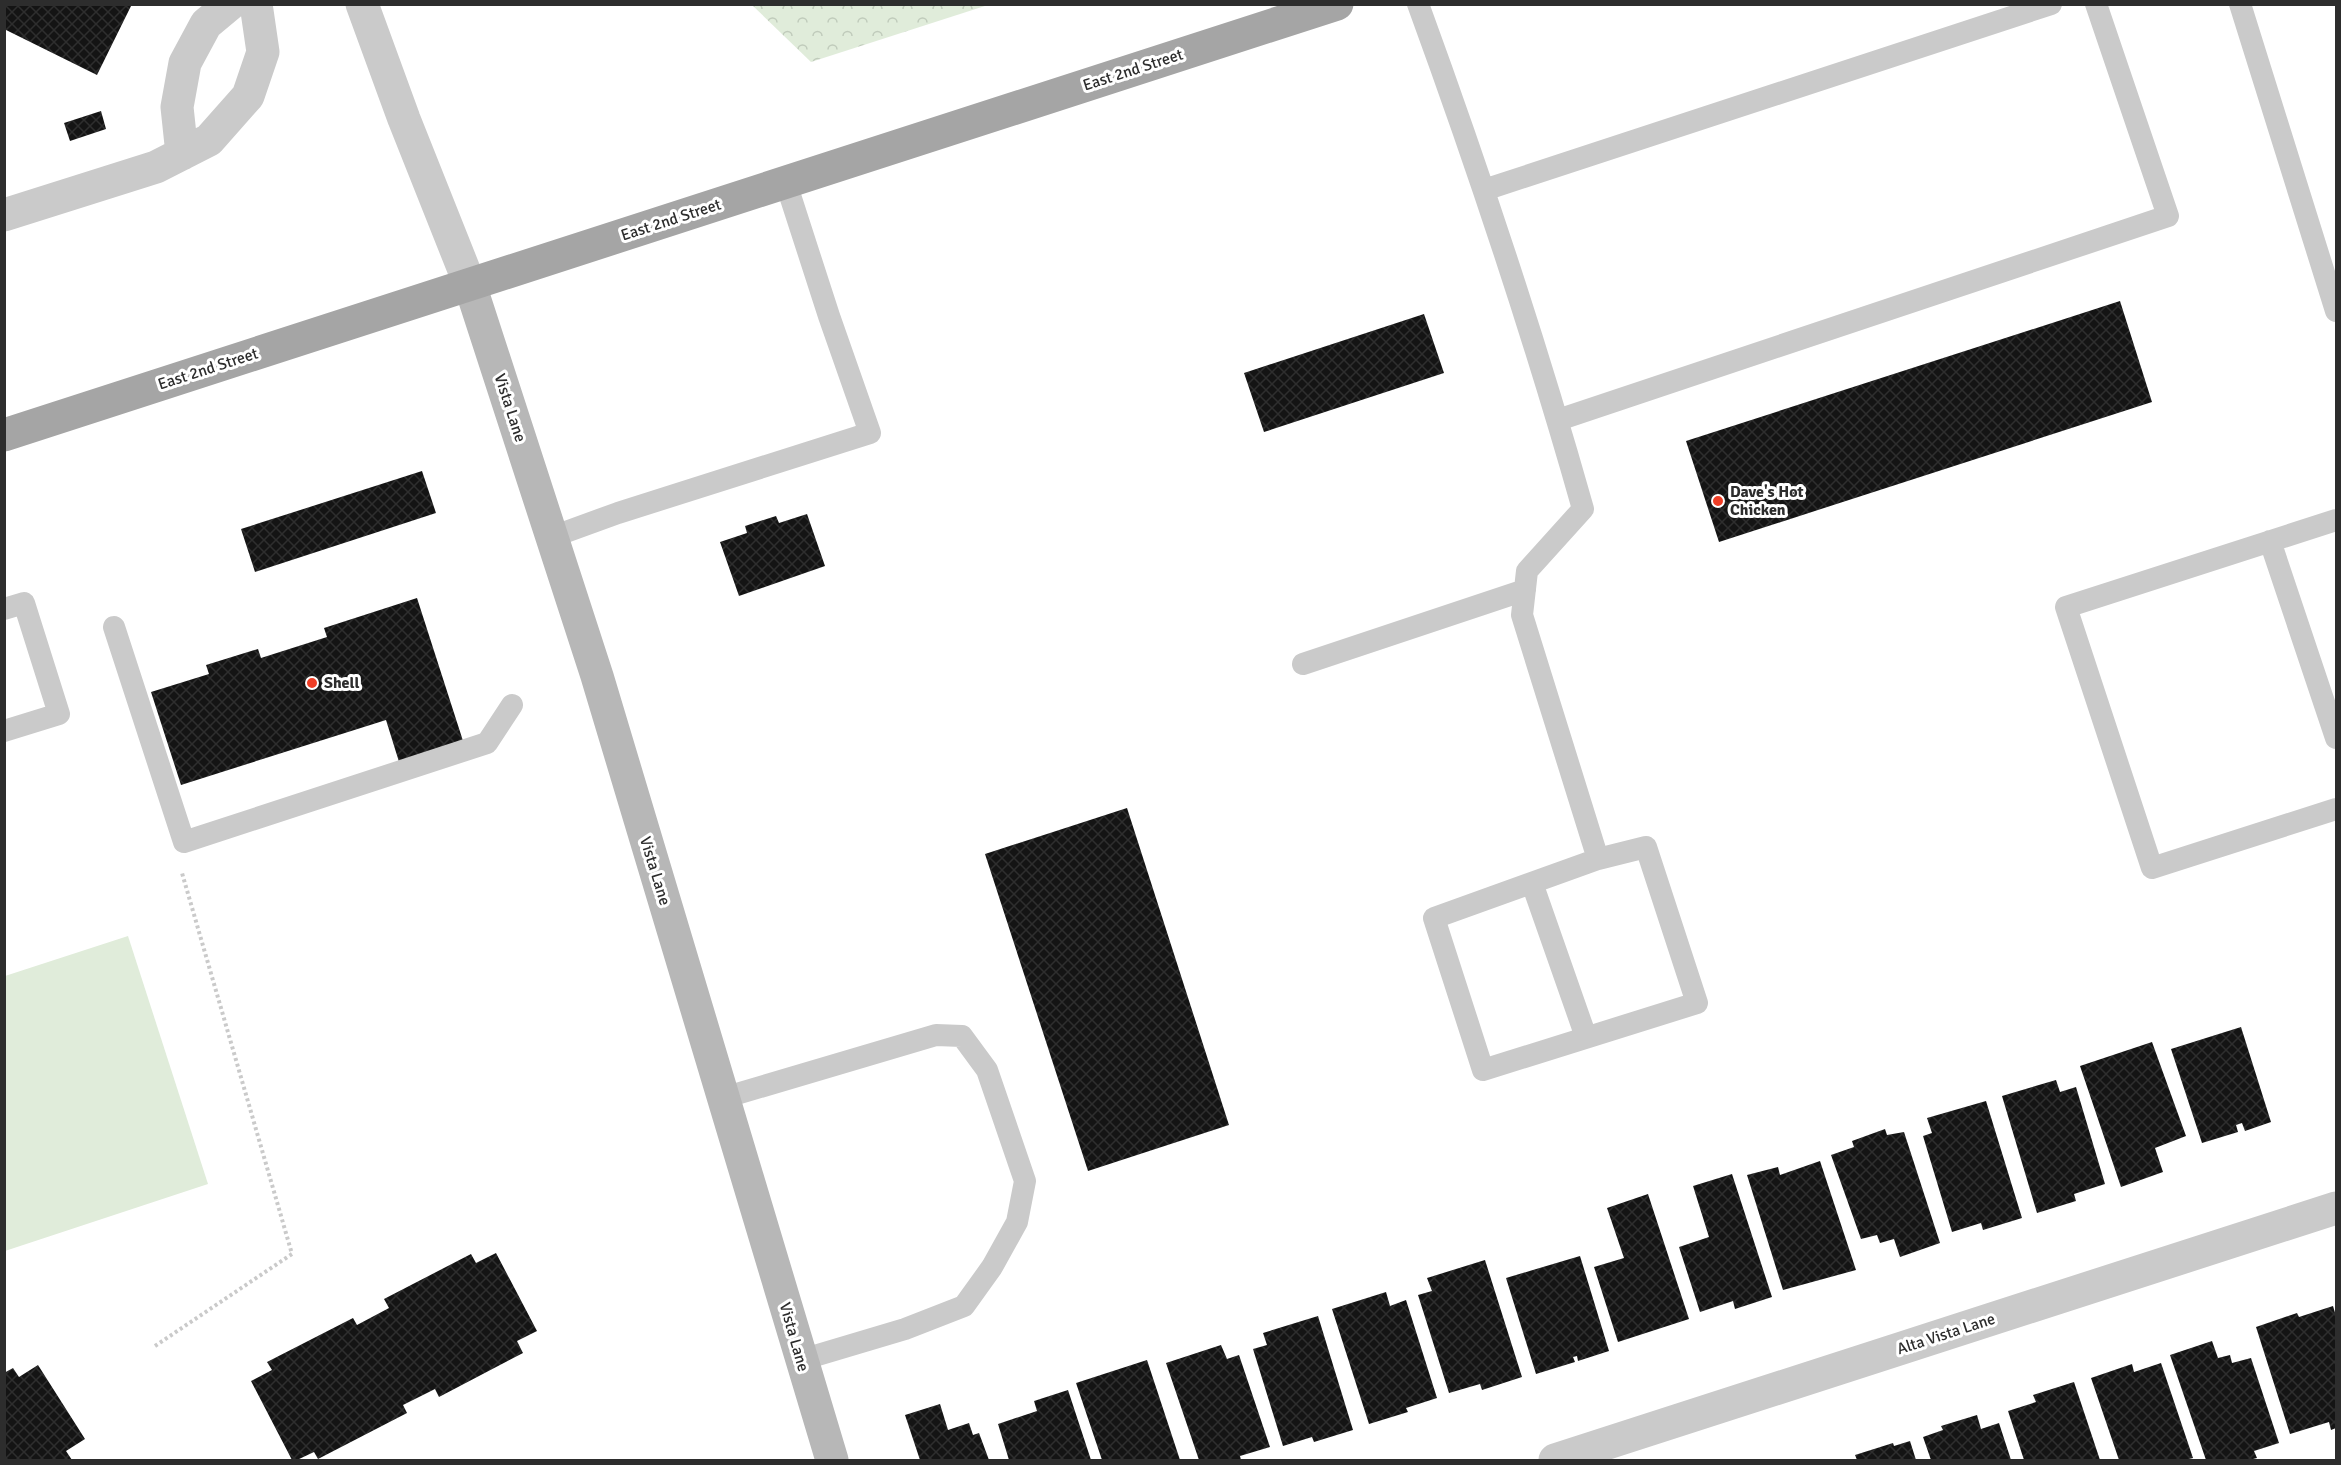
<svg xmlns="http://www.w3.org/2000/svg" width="2341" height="1465" font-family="Signika,sans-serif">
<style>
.forest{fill:url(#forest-crowns)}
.pitch{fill:#e0ecda}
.building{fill:url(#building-cross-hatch)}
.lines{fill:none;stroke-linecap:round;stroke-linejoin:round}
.path{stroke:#cacaca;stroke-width:4;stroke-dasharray:3 3;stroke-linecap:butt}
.lane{stroke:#cacaca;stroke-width:22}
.street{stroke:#cacaca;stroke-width:33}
.secondary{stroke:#b7b7b7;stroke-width:33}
.primary{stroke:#a5a5a5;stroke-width:33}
.poi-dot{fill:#ef3d25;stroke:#fff;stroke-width:2}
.labels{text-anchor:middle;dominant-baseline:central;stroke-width:6;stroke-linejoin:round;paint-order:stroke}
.street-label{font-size:16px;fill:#2d2d2d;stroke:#fff}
.poi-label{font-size:16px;font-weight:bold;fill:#2d2d2d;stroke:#fff;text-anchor:start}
</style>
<defs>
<pattern id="forest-crowns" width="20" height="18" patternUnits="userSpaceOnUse" patternTransform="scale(1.5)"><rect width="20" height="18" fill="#e0ecda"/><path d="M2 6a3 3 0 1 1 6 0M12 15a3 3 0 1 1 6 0" fill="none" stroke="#c0cbbb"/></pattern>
<pattern id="building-cross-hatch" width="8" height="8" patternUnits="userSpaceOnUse" patternTransform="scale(1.5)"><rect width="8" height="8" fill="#141414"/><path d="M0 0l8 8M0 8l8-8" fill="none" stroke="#2e2e2e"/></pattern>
</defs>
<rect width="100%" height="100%" fill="#fff"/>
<path class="forest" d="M 752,5 L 988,5 L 811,62 Z"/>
<path class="pitch" d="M 128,936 L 208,1184 L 5,1251 L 5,976 Z"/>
<path class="building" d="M 4,4 L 132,4 L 97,75 L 4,29 Z
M 101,111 L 106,129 L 70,141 L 64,123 Z
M 2120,301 L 2152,402 L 1719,542 L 1686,441 Z
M 1424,314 L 1444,373 L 1264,432 L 1244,373 Z
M 422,471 L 436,513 L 255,572 L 241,529 Z
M 807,514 L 825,566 L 739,596 L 720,542 L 747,533 L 745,526 L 776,516 L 779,523 Z
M 417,598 L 464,744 L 400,765 L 386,720 L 181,785 L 151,692 L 209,674 L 206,665 L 258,649 L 261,658 L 327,637 L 324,628 Z
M 1127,808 L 1229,1125 L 1088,1171 L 985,854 Z
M 2241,1027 L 2271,1122 L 2245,1131 L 2242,1123 L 2236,1125 L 2238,1132 L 2202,1143 L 2171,1049 Z
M 2152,1042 L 2186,1136 L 2155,1148 L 2163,1172 L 2121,1187 L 2080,1066 Z
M 2056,1080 L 2060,1092 L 2076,1087 L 2105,1184 L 2074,1194 L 2076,1201 L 2037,1213 L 2002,1096 Z
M 1986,1101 L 2022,1218 L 1983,1230 L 1981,1223 L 1952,1232 L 1923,1136 L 1932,1133 L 1927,1118 Z
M 1885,1129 L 1887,1135 L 1904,1132 L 1940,1243 L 1900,1257 L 1894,1239 L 1880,1243 L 1877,1235 L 1861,1239 L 1831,1155 L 1854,1147 L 1852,1141 Z
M 1820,1161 L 1856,1270 L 1783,1290 L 1747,1175 L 1778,1167 L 1780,1175 Z
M 1732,1174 L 1772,1297 L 1735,1309 L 1733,1301 L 1700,1312 L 1679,1247 L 1709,1237 L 1693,1186 Z
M 1648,1194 L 1689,1319 L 1618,1342 L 1594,1267 L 1624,1258 L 1607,1208 Z
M 496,1253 L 537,1331 L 517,1341 L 523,1353 L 439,1397 L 435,1389 L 403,1405 L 407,1413 L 318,1459 L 314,1452 L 297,1460 L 292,1460 L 251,1381 L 272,1370 L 267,1362 L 353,1318 L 357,1325 L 389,1308 L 384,1299 L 471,1254 L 476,1263 Z
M 1580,1256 L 1609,1351 L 1578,1361 L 1577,1356 L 1573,1357 L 1575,1362 L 1536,1374 L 1506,1278 Z
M 1485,1260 L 1522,1377 L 1482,1390 L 1480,1384 L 1449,1393 L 1418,1295 L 1432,1291 L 1427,1278 Z
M 1386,1292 L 1390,1306 L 1406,1300 L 1437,1398 L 1406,1408 L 1408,1412 L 1369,1424 L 1332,1309 Z
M 2333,1306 L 2336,1316 L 2336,1428 L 2331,1430 L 2329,1422 L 2290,1434 L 2256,1327 L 2297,1313 L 2299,1317 Z
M 1318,1316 L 1353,1430 L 1314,1442 L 1312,1437 L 1283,1446 L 1253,1349 L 1267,1345 L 1263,1333 Z
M 2212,1341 L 2218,1358 L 2230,1355 L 2232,1363 L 2251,1358 L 2279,1443 L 2254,1451 L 2257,1458 L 2249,1460 L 2206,1460 L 2170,1355 Z
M 1221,1345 L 1227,1359 L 1239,1355 L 1270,1447 L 1240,1456 L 1241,1460 L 1199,1460 L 1166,1363 Z
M 1147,1360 L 1180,1460 L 1102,1460 L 1076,1383 Z
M 2161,1363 L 2193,1458 L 2185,1460 L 2119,1460 L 2091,1378 L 2132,1364 L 2134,1372 Z
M 38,1365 L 85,1439 L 66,1451 L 72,1460 L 4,1460 L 4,1373 L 13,1368 L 19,1377 Z
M 2074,1382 L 2100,1460 L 2024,1460 L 2008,1411 L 2036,1402 L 2033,1395 Z
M 1068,1390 L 1091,1460 L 1009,1460 L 998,1424 L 1037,1411 L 1034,1401 Z
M 940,1404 L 948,1430 L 969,1423 L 973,1435 L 979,1433 L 989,1460 L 920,1460 L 905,1415 Z
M 1977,1415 L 1981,1429 L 1999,1423 L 2011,1460 L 1931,1460 L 1923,1437 L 1943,1430 L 1941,1426 Z
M 1910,1441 L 1916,1460 L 1857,1460 L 1855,1455 L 1893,1443 L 1894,1446 Z"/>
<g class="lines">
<path class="path" d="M 155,1346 L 292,1254 L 182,873"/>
<path class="lane" d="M 1418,4 C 1479,171 1535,339 1583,509 L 1527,571 L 1522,615 L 1598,859 L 1646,847 L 1697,1003 L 1483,1070 L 1434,918 L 1598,859
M 2240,4 L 2336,311
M 1484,190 L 2051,4
M 1558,420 L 2168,216 L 2096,4
M 2336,520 L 2066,607 L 2152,868 L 2336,809
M 552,537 L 618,513 L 870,433 L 829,316 L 786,183
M 2270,541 L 2336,738
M 4,609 L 24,603 L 59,714 L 4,731
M 114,627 L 184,842 L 487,743 L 512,705
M 1303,664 L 1525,590
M 1532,883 L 1586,1037
M 723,1098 L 936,1035 L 962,1036 L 987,1070 L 1025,1181 L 1017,1222 L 992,1267 L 964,1306 L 905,1329 L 801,1360"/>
<path class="street" d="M 362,4 L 404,119 L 470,285
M 182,154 L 177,107 L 185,63 L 206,24 L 230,4
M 4,215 L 156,167 L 209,140 L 248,96 L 263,52 L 256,4
M 1555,1460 L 2336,1208"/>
<path class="secondary" d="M 470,285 L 597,676 L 832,1460"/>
<path class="primary" d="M 4,435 L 1337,4"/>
</g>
<g class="poi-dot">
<circle cx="1718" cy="501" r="6"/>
<circle cx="312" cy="683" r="6"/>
</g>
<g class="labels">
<g class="street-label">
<text transform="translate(1133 70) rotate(-18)">East 2nd Street</text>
<text transform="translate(671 220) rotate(-18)">East 2nd Street</text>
<text transform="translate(208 369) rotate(-18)">East 2nd Street</text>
<text transform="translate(510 408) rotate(72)">Vista Lane</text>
<text transform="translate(655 871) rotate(73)">Vista Lane</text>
<text transform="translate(1946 1334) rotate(-18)">Alta Vista Lane</text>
<text transform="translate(794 1337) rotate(74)">Vista Lane</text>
</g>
<g class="poi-label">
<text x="1730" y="492">Dave's Hot<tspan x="1730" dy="18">Chicken</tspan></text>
<text x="324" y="683">Shell</text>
</g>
</g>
<rect width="2341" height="1465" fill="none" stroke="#2d2d2d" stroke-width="12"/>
</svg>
